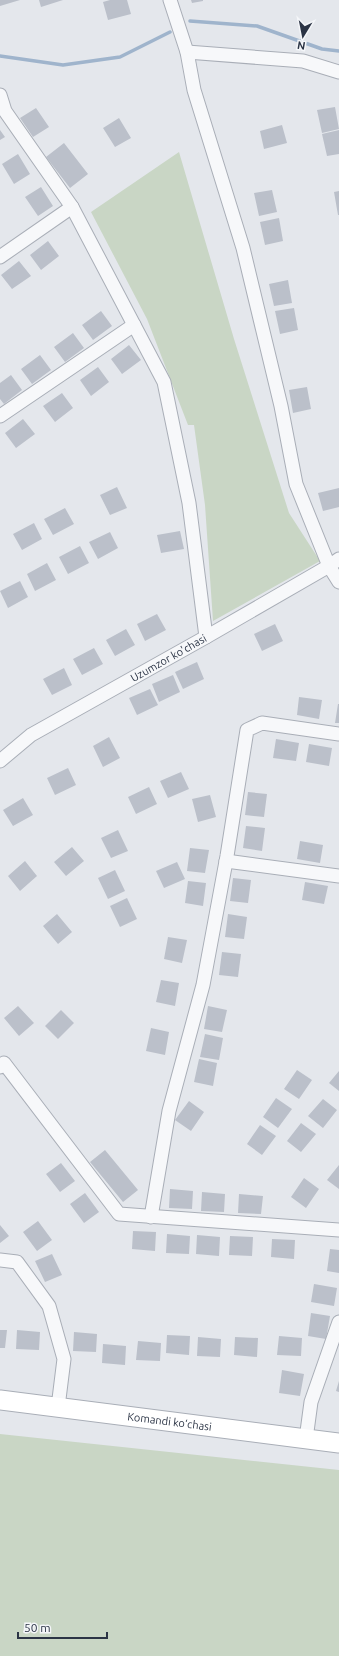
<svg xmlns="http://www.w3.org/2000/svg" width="339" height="1656" font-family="Ubuntu,sans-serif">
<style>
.green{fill:#c9d6c5}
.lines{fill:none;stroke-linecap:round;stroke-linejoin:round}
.stream{stroke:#9fb4cc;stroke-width:3.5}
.building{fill:#bbc0ca}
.minor-casing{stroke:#a9aeb7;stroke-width:15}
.secondary-casing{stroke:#a9aeb7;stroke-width:21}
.minor{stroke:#f7f8fa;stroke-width:13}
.secondary{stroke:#fff;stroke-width:19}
.labels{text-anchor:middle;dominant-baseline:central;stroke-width:3;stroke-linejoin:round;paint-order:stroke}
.street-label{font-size:11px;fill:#2b3445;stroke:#f4f6f9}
</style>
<rect width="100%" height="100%" fill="#e4e7ec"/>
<path class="green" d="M 179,152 L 234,339 L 289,513 L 320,561 L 213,621 L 205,505 L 194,425 L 188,425 L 147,319 L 91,212 Z
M 0,1434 L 339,1470 L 339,1656 L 0,1656 Z"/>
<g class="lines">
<path class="stream" d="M 190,21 L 257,26 L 322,49 L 339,51
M 0,56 L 63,65 L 120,57 L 170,32"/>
</g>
<path class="building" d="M 0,0 L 20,0 L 0,6 Z
M 39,0 L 63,0 L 41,7 Z
M 110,0 L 127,0 L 131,14 L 108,20 L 103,2 Z
M 191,0 L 203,0 L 203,1 L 192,3 Z
M 335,107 L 339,129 L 322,133 L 317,110 Z
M 36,108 L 49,127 L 33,137 L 20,118 Z
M 119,118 L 131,138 L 115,147 L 103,128 Z
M 282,125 L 287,143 L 264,149 L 260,131 Z
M 0,130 L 5,137 L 0,140 Z
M 339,130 L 339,154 L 327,156 L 322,134 Z
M 64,143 L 88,174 L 70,188 L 46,157 Z
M 18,154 L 30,174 L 14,184 L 2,164 Z
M 41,187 L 53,206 L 38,216 L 25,197 Z
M 272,190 L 277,212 L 259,216 L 254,193 Z
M 339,191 L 339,215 L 338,215 L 334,192 Z
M 279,218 L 283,241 L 265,245 L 260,222 Z
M 48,241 L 59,256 L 41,270 L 30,255 Z
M 19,261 L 31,276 L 12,289 L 1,275 Z
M 288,280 L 292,303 L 274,306 L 269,284 Z
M 294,308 L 298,330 L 280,334 L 275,311 Z
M 101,311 L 112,326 L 93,340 L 82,325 Z
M 73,333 L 84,348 L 65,362 L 54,347 Z
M 129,345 L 141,360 L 122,374 L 111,359 Z
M 40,355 L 51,370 L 32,384 L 21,369 Z
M 98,367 L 109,382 L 91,396 L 80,380 Z
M 11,375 L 22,390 L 4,404 L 0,399 L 0,383 Z
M 307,387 L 311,409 L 293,413 L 289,390 Z
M 62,393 L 73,408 L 55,422 L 43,406 Z
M 23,419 L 35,434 L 16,448 L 5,433 Z
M 117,487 L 127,508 L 110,515 L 100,495 Z
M 339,488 L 339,507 L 323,511 L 318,493 Z
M 65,508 L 74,524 L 53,535 L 44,519 Z
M 34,523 L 42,539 L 22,550 L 13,534 Z
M 180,531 L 184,549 L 161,553 L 157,535 Z
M 110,532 L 118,548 L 98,559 L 89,542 Z
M 80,546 L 89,563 L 68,574 L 59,557 Z
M 47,563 L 56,580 L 35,591 L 27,574 Z
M 20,581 L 28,597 L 8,608 L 0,591 Z
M 157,614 L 166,630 L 145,641 L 137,624 Z
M 275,624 L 283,641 L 262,651 L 254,634 Z
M 126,629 L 135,645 L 115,656 L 106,640 Z
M 94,648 L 103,664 L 82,675 L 73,659 Z
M 197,662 L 204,679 L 183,689 L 175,672 Z
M 64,668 L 72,685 L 52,695 L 43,679 Z
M 173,675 L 180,692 L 159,702 L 152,684 Z
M 150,689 L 158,705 L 137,715 L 129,698 Z
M 299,697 L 322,700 L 319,719 L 297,715 Z
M 338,704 L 339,704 L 339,723 L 335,723 Z
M 109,737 L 120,758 L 103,767 L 93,746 Z
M 276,739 L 299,743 L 296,761 L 273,758 Z
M 309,744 L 332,748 L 329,766 L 306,762 Z
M 68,768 L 76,785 L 55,795 L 47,778 Z
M 181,772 L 189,789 L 168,798 L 160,781 Z
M 149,787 L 157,804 L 136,814 L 128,797 Z
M 248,792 L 267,794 L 264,817 L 245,815 Z
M 210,795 L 216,817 L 198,822 L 192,799 Z
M 23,798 L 33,815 L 13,826 L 3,810 Z
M 246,826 L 265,828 L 262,851 L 243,848 Z
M 118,830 L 128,851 L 111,858 L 101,838 Z
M 300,841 L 323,845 L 320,863 L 297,859 Z
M 72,847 L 84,861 L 66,876 L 54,862 Z
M 190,848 L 209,850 L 205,873 L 187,871 Z
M 25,861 L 37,876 L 20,891 L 8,876 Z
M 177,862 L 185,879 L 164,888 L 156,871 Z
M 115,870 L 125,891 L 108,899 L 98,878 Z
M 233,878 L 251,880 L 248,903 L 230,901 Z
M 188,881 L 206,883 L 203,906 L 185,903 Z
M 305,882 L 328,886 L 324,904 L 302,900 Z
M 127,898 L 137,919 L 120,927 L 110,906 Z
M 57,914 L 72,932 L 58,944 L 43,926 Z
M 228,914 L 247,917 L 244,939 L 225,937 Z
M 168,937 L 187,940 L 182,963 L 164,959 Z
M 222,952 L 241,954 L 238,977 L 219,975 Z
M 161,980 L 179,983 L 175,1006 L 156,1002 Z
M 18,1006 L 34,1023 L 19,1036 L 4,1018 Z
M 208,1006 L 227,1010 L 222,1032 L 204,1029 Z
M 61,1010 L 74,1023 L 58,1039 L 45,1026 Z
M 151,1028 L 169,1032 L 165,1055 L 146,1051 Z
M 205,1034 L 223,1038 L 219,1060 L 200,1057 Z
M 199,1059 L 217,1063 L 213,1086 L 194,1082 Z
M 297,1070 L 312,1080 L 299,1099 L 284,1089 Z
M 339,1071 L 339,1091 L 329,1083 Z
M 276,1098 L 292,1109 L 278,1128 L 263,1117 Z
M 323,1099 L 337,1110 L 323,1128 L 308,1116 Z
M 189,1101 L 204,1112 L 191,1131 L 175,1120 Z
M 301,1123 L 316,1134 L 301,1152 L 287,1141 Z
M 260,1125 L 276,1136 L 262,1155 L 247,1144 Z
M 105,1150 L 138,1190 L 123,1202 L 90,1162 Z
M 61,1163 L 75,1181 L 60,1192 L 46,1174 Z
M 339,1165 L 339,1189 L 327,1180 Z
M 304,1178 L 319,1189 L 306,1208 L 291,1197 Z
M 170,1189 L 193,1191 L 192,1209 L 169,1208 Z
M 202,1192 L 225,1194 L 224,1212 L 201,1211 Z
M 85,1193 L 99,1212 L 84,1223 L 70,1204 Z
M 239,1194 L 263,1196 L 261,1214 L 238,1213 Z
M 38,1221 L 52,1240 L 37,1251 L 23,1232 Z
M 0,1225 L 9,1236 L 0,1243 Z
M 133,1231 L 156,1232 L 155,1251 L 132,1249 Z
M 167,1234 L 190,1236 L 189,1254 L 166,1253 Z
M 197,1235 L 220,1237 L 219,1256 L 196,1254 Z
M 230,1236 L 253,1237 L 252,1256 L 229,1255 Z
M 272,1239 L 295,1240 L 294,1259 L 271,1257 Z
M 330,1249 L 339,1250 L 339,1273 L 327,1271 Z
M 52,1254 L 62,1275 L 45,1282 L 35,1261 Z
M 314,1284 L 337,1288 L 334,1306 L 311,1302 Z
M 311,1313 L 330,1316 L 326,1339 L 308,1336 Z
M 0,1330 L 7,1330 L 5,1348 L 0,1348 Z
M 17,1330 L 40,1332 L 39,1350 L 16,1349 Z
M 74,1332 L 97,1334 L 96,1352 L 73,1351 Z
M 167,1335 L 190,1336 L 189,1355 L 166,1353 Z
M 279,1336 L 302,1338 L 301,1356 L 277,1355 Z
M 198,1337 L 221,1339 L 220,1357 L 197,1356 Z
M 235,1337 L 258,1338 L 257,1357 L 234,1355 Z
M 138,1341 L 161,1343 L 160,1361 L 136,1360 Z
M 103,1344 L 126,1346 L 125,1365 L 102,1363 Z
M 282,1370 L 304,1374 L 300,1396 L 279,1393 Z
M 339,1381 L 339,1392 L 336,1391 Z"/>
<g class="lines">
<g class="minor-casing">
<g id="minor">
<path d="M 170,0 L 187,52 L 194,90 L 243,248 L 281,406 L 296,484 L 329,566 L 339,582"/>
<path d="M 187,52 L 303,61 L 339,72"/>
<path d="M 0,95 L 5,111 L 72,207 L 164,382 L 189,503 L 206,637"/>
<path d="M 0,257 L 72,207"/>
<path d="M 0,416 L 134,325"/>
<path id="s1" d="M 0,761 L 31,735 L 206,637 L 329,566 L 339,559"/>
<path d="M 226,861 L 339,876"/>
<path d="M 0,1067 L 4,1063 L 119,1214 L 339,1230"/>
<path d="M 151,1217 L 169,1111 L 203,985 L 227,856 L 247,730 L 262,723 L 339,734"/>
<path d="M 0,1260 L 17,1262 L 49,1306 L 64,1359 L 58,1407"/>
<path d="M 306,1439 L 311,1402 L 339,1322"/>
</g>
</g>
<g class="secondary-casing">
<g id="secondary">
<path id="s2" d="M 0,1400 L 339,1443"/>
</g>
</g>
<use href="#minor" class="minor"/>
<use href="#secondary" class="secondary"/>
</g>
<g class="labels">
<g class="street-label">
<text stroke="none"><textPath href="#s1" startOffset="198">Uzumzor ko'chasi</textPath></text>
<text stroke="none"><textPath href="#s2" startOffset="171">Komandi ko‘chasi</textPath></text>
</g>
</g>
<g transform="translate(303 36) rotate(190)" stroke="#f4f6f9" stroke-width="3" paint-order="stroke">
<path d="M0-3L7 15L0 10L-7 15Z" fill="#2b3445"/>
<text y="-6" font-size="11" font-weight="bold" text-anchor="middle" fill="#2b3445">N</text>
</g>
<path d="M18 1632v6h89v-6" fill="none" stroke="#2b3445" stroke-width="2"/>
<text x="24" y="1632" font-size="12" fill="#2b3445" stroke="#f4f6f9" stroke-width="3" paint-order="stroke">50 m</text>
</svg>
